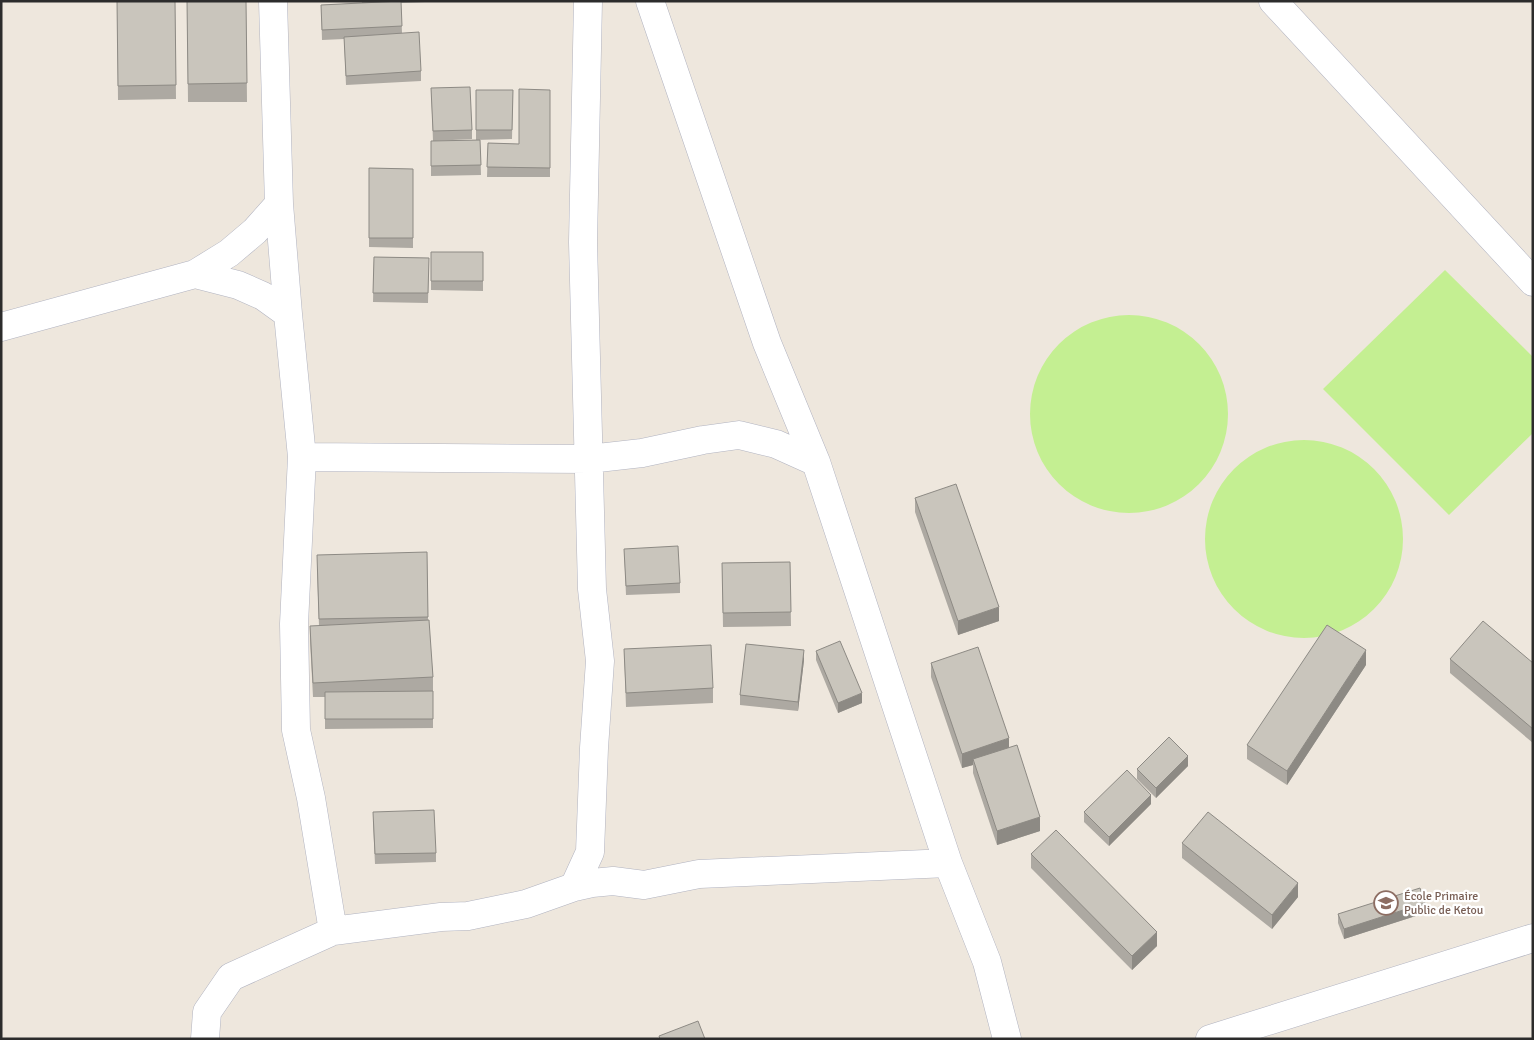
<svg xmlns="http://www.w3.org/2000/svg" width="1534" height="1040" font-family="Signika,sans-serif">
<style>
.pitch{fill:#c4ef92}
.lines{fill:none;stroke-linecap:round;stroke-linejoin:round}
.minor-casing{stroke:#b1b3c0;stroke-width:29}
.tertiary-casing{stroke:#b1b3c0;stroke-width:29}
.minor{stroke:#fff;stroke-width:28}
.tertiary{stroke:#fff;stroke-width:28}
.wall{fill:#ada9a2}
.shaded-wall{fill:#8d8a84}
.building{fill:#c9c5bc;stroke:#8d8a84}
.labels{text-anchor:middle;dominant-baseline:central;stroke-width:4.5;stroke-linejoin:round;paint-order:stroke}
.education-label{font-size:12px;fill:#785e54;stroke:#fff;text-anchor:start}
</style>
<rect width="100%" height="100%" fill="#eee7dd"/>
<path class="pitch" d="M 1445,270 L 1533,357 L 1533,433 L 1449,515 L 1323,389 Z
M1030 414a99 99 0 1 1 198 0a99 99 0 1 1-198 0Z
M1205 539a99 99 0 1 1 198 0a99 99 0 1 1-198 0Z"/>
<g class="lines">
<g class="minor-casing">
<path id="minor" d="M 273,1 L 279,204 L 288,314 L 302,457 L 294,624 L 296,730 L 311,798 L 333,931
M 650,1 L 767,343 L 816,462 L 948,863 L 987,962 L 1007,1039
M 1273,1 L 1533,282
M 195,274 L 238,285 L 263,296 L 288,314
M 1,327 L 195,274 L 229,253 L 255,231 L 279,204
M 302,457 L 589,459 L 642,453 L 703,440 L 739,435 L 776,444 L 816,462
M 574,887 L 590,852 L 594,748 L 600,661 L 592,589 L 583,242 L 588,1
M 205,1039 L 207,1012 L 231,977 L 333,931 L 441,917 L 468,916 L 526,904 L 574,887 L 592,883 L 613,881 L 644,885 L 699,874 L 948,863"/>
</g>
<g class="tertiary-casing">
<path id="tertiary" d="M 1210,1039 L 1533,938"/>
</g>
<use href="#minor" class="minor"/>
<use href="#tertiary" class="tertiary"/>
</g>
<path class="wall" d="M 117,1 L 175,1 L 176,99 L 118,100 Z
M 187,1 L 246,1 L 247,102 L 188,102 Z
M 362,1 L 425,1 L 425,2 L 401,3 L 402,33 L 421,71 L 421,81 L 346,85 L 344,39 L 322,40 L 321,5 L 362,3 Z
M 431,88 L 472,130 L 472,139 L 433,141 Z
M 476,90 L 513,90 L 512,139 L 476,140 Z
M 550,90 L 550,177 L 487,177 L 488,143 L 519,144 Z
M 480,140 L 481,175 L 431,176 L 431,141 Z
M 369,168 L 413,169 L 413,248 L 369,247 Z
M 431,252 L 483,252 L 483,291 L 431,290 Z
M 374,257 L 429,258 L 428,303 L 373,302 Z
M 915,498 L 999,621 L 958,635 L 915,512 Z
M 624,549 L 680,583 L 680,593 L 626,595 Z
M 427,552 L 428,620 L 433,677 L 433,691 L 420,691 L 433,691 L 433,728 L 325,729 L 325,697 L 313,697 L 310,640 L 310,626 L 319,626 L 317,569 Z
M 790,562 L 791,626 L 723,627 L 722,563 Z
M 624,649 L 713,688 L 713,703 L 626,707 Z
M 816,651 L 862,703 L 838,713 L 816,660 Z
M 1450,659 L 1533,663 L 1533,743 L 1450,673 Z
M 804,660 L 798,711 L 740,705 L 740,695 Z
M 931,663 L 1009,747 L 1040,831 L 997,845 L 973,773 L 973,765 L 962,768 L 931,677 Z
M 1366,665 L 1287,785 L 1247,759 L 1247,745 Z
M 1188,766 L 1156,798 L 1137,779 L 1137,769 Z
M 1151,804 L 1109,846 L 1084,822 L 1084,812 Z
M 373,821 L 436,853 L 436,862 L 375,864 Z
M 1182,843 L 1298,897 L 1272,929 L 1182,858 Z
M 1031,854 L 1157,946 L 1132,970 L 1031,868 Z
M 1425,913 L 1344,939 L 1338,923 L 1338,914 Z"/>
<path class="shaded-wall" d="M 999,607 L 999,621 L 958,635 L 958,621 Z
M 804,650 L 804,660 L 798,711 L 798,702 Z
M 1366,650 L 1366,665 L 1287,785 L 1287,771 Z
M 862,693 L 862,703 L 838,713 L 838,703 Z
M 1009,738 L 1009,752 L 973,759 L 973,765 L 962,768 L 962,754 Z
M 1188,756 L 1188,766 L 1156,798 L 1156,788 Z
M 1151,795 L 1151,804 L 1109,846 L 1109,837 Z
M 1040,817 L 1040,831 L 997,845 L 997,831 Z
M 1298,883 L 1298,897 L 1272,929 L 1272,915 Z
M 1425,903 L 1425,913 L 1344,939 L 1344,929 Z
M 1157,932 L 1157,946 L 1132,970 L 1132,956 Z"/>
<path class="building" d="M 117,1 L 175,1 L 176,85 L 118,86 Z
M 187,1 L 246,1 L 247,83 L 188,84 Z
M 401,1 L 402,26 L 322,30 L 321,5 Z
M 419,32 L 421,71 L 346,76 L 344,37 Z
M 470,87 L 472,130 L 433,131 L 431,88 Z
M 519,89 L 550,90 L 550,168 L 487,167 L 488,143 L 519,144 Z
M 476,90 L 513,90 L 512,130 L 476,130 Z
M 480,140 L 481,165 L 431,166 L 431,141 Z
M 369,168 L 413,169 L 413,238 L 369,238 Z
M 431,252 L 483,252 L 483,281 L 431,281 Z
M 374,257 L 429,258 L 428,293 L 373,293 Z
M 956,484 L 999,607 L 958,621 L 915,498 Z
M 678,546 L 680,583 L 626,586 L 624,549 Z
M 427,552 L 428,617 L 319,619 L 317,555 Z
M 790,562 L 791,612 L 723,613 L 722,563 Z
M 429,620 L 433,677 L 313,683 L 310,626 Z
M 1483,621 L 1533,663 L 1533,729 L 1450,659 Z
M 1327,625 L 1366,650 L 1287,771 L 1247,745 Z
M 840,641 L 862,693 L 838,703 L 816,651 Z
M 746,644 L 804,650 L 798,702 L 740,695 Z
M 711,645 L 713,688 L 626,693 L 624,649 Z
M 978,647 L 1009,738 L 962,754 L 931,663 Z
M 433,691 L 433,719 L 325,719 L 325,692 Z
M 1169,737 L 1188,756 L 1156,788 L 1137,769 Z
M 1017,745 L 1040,817 L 997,831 L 973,759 Z
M 1127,770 L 1151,795 L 1109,837 L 1084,812 Z
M 434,810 L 436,853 L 375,854 L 373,812 Z
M 1208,812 L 1298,883 L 1272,915 L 1182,843 Z
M 1056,830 L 1157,932 L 1132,956 L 1031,854 Z
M 1420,888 L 1425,903 L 1344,929 L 1338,914 Z
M 698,1021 L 705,1039 L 660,1039 L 659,1036 Z"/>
<defs>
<g id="school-ring" transform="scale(1.25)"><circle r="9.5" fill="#fff" stroke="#8d6e63" stroke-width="1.5"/><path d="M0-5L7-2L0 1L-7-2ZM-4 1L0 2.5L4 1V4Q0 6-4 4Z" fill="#8d6e63"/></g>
</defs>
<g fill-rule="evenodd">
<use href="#school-ring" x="1386" y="903"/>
</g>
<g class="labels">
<g class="education-label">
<text x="1404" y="896">École Primaire<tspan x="1404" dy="14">Public de Ketou</tspan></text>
</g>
</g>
<rect width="1534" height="1040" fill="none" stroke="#2c2c2c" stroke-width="5"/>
</svg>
